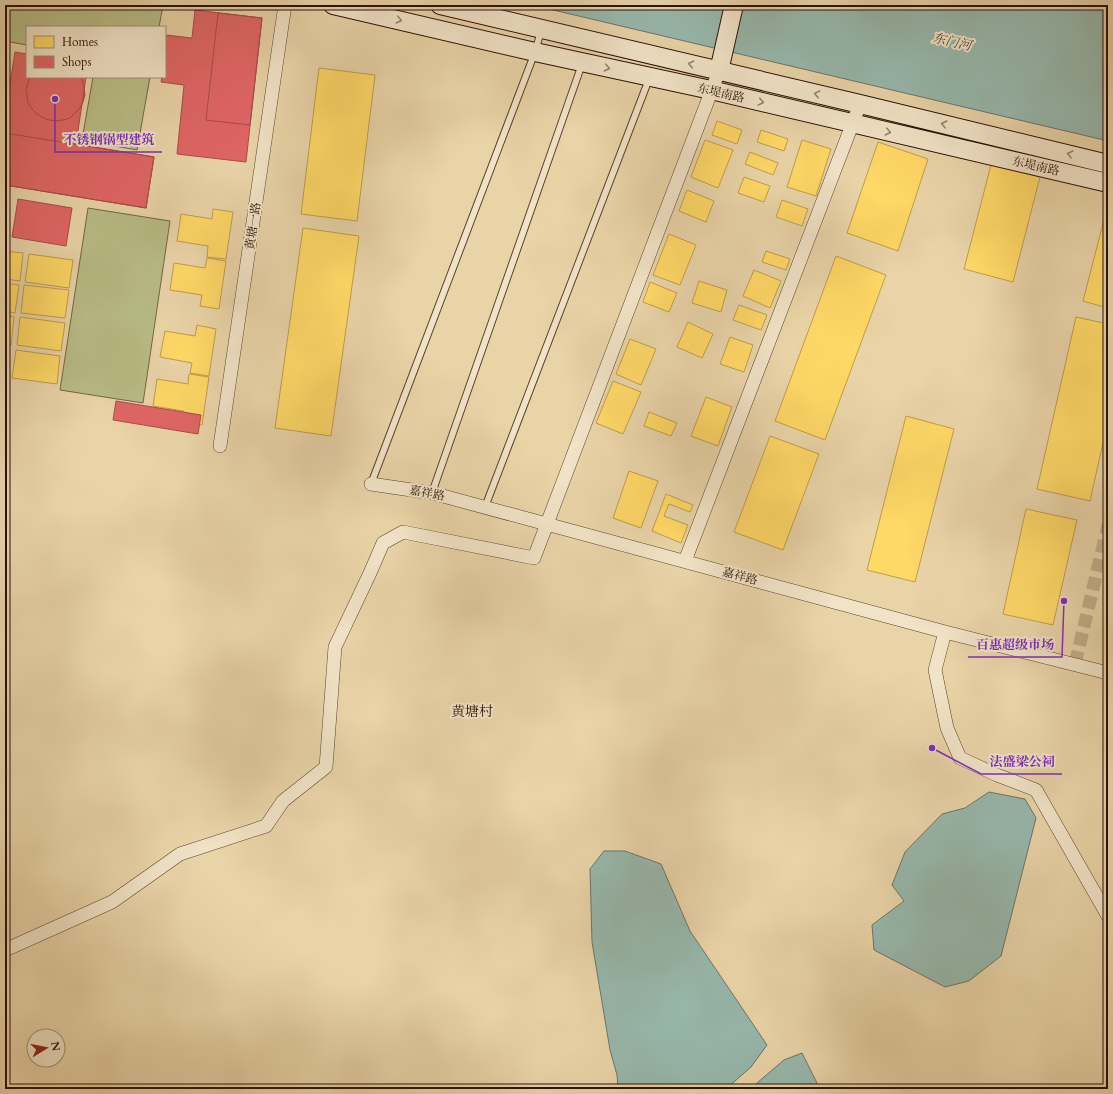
<svg xmlns="http://www.w3.org/2000/svg" width="1113" height="1094" font-family="Cardo,'Noto Serif SC',serif">
<style>
.green{fill:#b8bc86;stroke:#726646}
.water{fill:#97b8ac;stroke:#6c756a}
.homes{fill:#ffd966;stroke:#c09d49}
.shops{fill:#e06666;stroke:#aa4c49}
.lines{fill:none;stroke-linecap:round;stroke-linejoin:round}
.minor-tunnel{stroke:#c3ad88;stroke-width:13;stroke-dasharray:13 6;stroke-linecap:butt}
.service-casing{stroke:#5b422e;stroke-width:8}
.minor-casing{stroke:#5b422e;stroke-width:14}
.secondary-casing{stroke:#2c1106;stroke-width:20}
.service{stroke:#f1e3c6;stroke-width:6}
.minor{stroke:#f1e3c6;stroke-width:13}
.secondary{stroke:#f1e3c6;stroke-width:18}
.oneway{stroke:#988470}
.labels{text-anchor:middle;dominant-baseline:central;stroke-width:4;stroke-linejoin:round;paint-order:stroke}
.street-label{font-size:12px;fill:#2c1106;stroke:#f1e3c6}
.water-label{font-size:13px;font-style:italic;fill:#514b40;stroke:#f1e3c6}
.quarter-label{font-size:14px;fill:#2c1106;stroke:#f1e3c6}
.leader{fill:none;stroke:#7b2cbf;stroke-width:1.5}
.callout-dot{fill:#7b2cbf;stroke:#f1e3c6;stroke-width:1.5}
.callout-label{font-size:13px;text-anchor:middle;font-weight:bold;fill:#7b2cbf;stroke:#f1e3c6;stroke-width:4;stroke-linejoin:round;paint-order:stroke}
</style>
<rect width="100%" height="100%" fill="#e9d4a8"/>
<filter id="stains"><feTurbulence type="fractalNoise" baseFrequency=".005" numOctaves="4"/><feColorMatrix values="0 0 0 0 .2 0 0 0 0 .09 0 0 0 0 .02 0 0 0 .5 -.17"/></filter>
<radialGradient id="worn" r=".72"><stop offset=".6" stop-color="#630" stop-opacity="0"/><stop offset="1" stop-color="#630" stop-opacity=".3"/></radialGradient>
<path class="green" d="M 5,5 L 163,5 L 159,27 L 27,27 L 27,45 L 5,41 Z
M 93,77 L 150,77 L 137,150 L 82,140 Z
M 88,208 L 170,221 L 143,403 L 60,390 Z"/>
<path class="water" d="M 532,5 L 1083,5 L 1108,11 L 1108,141 Z
M 989,792 L 1025,799 L 1036,818 L 1001,956 L 969,981 L 945,987 L 874,950 L 872,925 L 904,901 L 892,885 L 905,852 L 942,814 L 965,808 Z
M 604,851 L 625,851 L 661,864 L 690,931 L 767,1045 L 751,1067 L 726,1089 L 618,1089 L 617,1075 L 610,1050 L 592,942 L 590,869 Z
M 802,1053 L 817,1083 L 812,1089 L 750,1089 L 784,1060 Z"/>
<path class="homes" d="M 319,68 L 375,75 L 357,221 L 301,214 Z
M 717,121 L 742,130 L 737,144 L 712,135 Z
M 761,130 L 788,139 L 784,151 L 757,142 Z
M 705,140 L 733,150 L 718,188 L 691,177 Z
M 802,140 L 831,149 L 816,196 L 787,187 Z
M 878,142 L 928,159 L 898,251 L 847,233 Z
M 750,152 L 778,163 L 773,175 L 745,164 Z
M 991,165 L 1040,177 L 1013,282 L 964,269 Z
M 744,177 L 770,186 L 764,202 L 738,193 Z
M 687,190 L 714,201 L 706,222 L 679,211 Z
M 782,200 L 808,209 L 802,226 L 776,217 Z
M 1108,204 L 1108,308 L 1083,301 Z
M 213,209 L 233,212 L 226,259 L 207,257 L 208,246 L 177,241 L 181,214 L 212,219 Z
M 303,228 L 359,236 L 331,436 L 275,428 Z
M 669,234 L 696,245 L 680,285 L 653,275 Z
M 5,251 L 23,253 L 20,281 L 5,279 Z
M 766,251 L 790,259 L 786,270 L 762,262 Z
M 29,254 L 73,260 L 69,288 L 25,282 Z
M 836,256 L 886,275 L 825,440 L 775,421 Z
M 207,258 L 226,261 L 219,309 L 200,306 L 202,295 L 170,290 L 174,263 L 205,268 Z
M 754,270 L 781,281 L 770,308 L 743,296 Z
M 699,281 L 727,290 L 721,312 L 692,303 Z
M 650,282 L 677,293 L 669,312 L 643,302 Z
M 5,283 L 19,285 L 15,313 L 5,311 Z
M 24,285 L 69,290 L 65,318 L 21,313 Z
M 739,305 L 767,315 L 761,330 L 733,320 Z
M 5,315 L 14,317 L 11,345 L 5,344 Z
M 20,317 L 65,323 L 61,351 L 17,345 Z
M 1076,317 L 1108,324 L 1108,420 L 1090,501 L 1037,489 Z
M 688,322 L 713,334 L 702,358 L 677,347 Z
M 197,325 L 216,329 L 209,376 L 190,373 L 192,363 L 160,357 L 165,331 L 195,336 Z
M 730,337 L 753,345 L 744,372 L 720,364 Z
M 630,339 L 656,349 L 641,385 L 616,374 Z
M 5,348 L 10,349 L 7,377 L 5,377 Z
M 16,350 L 60,356 L 57,384 L 12,378 Z
M 189,374 L 209,377 L 202,425 L 183,422 L 184,411 L 153,406 L 157,379 L 188,384 Z
M 613,381 L 641,392 L 623,434 L 596,423 Z
M 706,397 L 732,407 L 718,446 L 691,436 Z
M 649,412 L 677,423 L 671,436 L 644,426 Z
M 906,416 L 954,429 L 915,582 L 867,570 Z
M 770,436 L 819,454 L 783,550 L 734,532 Z
M 629,471 L 658,481 L 641,528 L 613,518 Z
M 666,494 L 693,505 L 690,512 L 669,504 L 664,516 L 688,525 L 681,543 L 652,531 Z
M 1026,509 L 1077,520 L 1053,625 L 1003,614 Z"/>
<path class="shops" d="M 195,10 L 262,18 L 246,162 L 177,154 L 184,85 L 161,82 L 162,77 L 165,77 L 165,48 L 166,35 L 192,38 Z
M 218,13 L 262,18 L 250,125 L 206,120 Z
M 15,52 L 27,54 L 27,77 L 86,77 L 76,144 L 154,157 L 146,208 L 5,185 L 5,115 Z
M 30,77 L 81,77 L 84,88 L 85,95 L 83,102 L 80,108 L 70,118 L 63,120 L 56,121 L 49,120 L 43,118 L 37,114 L 32,109 L 28,103 L 26,89 Z
M 5,133 L 154,157 L 146,208 L 5,185 Z
M 18,199 L 72,208 L 66,246 L 12,237 Z
M 116,401 L 201,415 L 198,434 L 113,420 Z"/>
<g class="lines">
<path class="minor-tunnel" d="M 1075,664 L 1108,525"/>
<g class="service-casing">
<path id="service" d="M 371,484 L 535,52 L 541,31
M 432,493 L 582,64
M 485,507 L 649,79"/>
</g>
<g class="minor-casing">
<path id="minor" d="M 220,446 L 285,5
M 371,484 L 432,493 L 945,632 L 1108,673
M 685,561 L 860,104
M 945,632 L 935,670 L 947,728 L 960,758 L 997,775 L 1036,790 L 1108,916
M 5,950 L 112,902 L 180,854 L 266,826 L 283,801 L 326,767 L 335,647 L 370,573 L 383,543 L 403,532 L 534,558 L 719,71"/>
</g>
<g class="secondary-casing">
<path id="secondary" d="M 333,5 L 535,52 L 711,90 L 1108,183
M 440,5 L 860,104 L 1108,164
M 719,71 L 734,5"/>
</g>
<use href="#service" class="service"/>
<use href="#minor" class="minor"/>
<use href="#secondary" class="secondary"/>
</g>
<defs><path id="oneway-chevron" d="M-2-3.5L2.5 0L-2 3.5" fill="none" stroke-width="1.6" stroke-linecap="round" stroke-linejoin="round"/></defs>
<g class="oneway">
<use href="#oneway-chevron" transform="translate(399 20) rotate(13)"/>
<use href="#oneway-chevron" transform="translate(691 64) rotate(-167)"/>
<use href="#oneway-chevron" transform="translate(607 68) rotate(12)"/>
<use href="#oneway-chevron" transform="translate(817 94) rotate(-167)"/>
<use href="#oneway-chevron" transform="translate(761 102) rotate(13)"/>
<use href="#oneway-chevron" transform="translate(944 124) rotate(-166)"/>
<use href="#oneway-chevron" transform="translate(888 132) rotate(13)"/>
<use href="#oneway-chevron" transform="translate(1070 154) rotate(-166)"/>
</g>
<g class="labels">
<g class="street-label">
<text transform="translate(721 93) rotate(13)">东堤南路</text>
<text transform="translate(1036 166) rotate(13)">东堤南路</text>
<text transform="translate(253 226) rotate(-82)">黄塘一路</text>
<text transform="translate(427 493) rotate(11)">嘉祥路</text>
<text transform="translate(740 576) rotate(15)">嘉祥路</text>
</g>
<g class="water-label">
<text transform="translate(952 42) rotate(13)">东门河</text>
</g>
<g class="quarter-label">
<text x="472" y="711">黄塘村</text>
</g>
</g>
<path class="leader" d="M55 99L55 152H162M1064 601L1062 657H968M932 748L981 774H1062"/>
<g class="callout-dot">
<circle cx="55" cy="99" r="4"/>
<circle cx="1064" cy="601" r="4"/>
<circle cx="932" cy="748" r="4"/>
</g>
<g class="callout-label">
<text x="109" y="144">不锈钢锅型建筑</text>
<text x="1015" y="649">百惠超级市场</text>
<text x="1022" y="766">法盛梁公祠</text>
</g>
<rect width="1113" height="1094" fill="none" stroke="#e9d4a8" stroke-width="20"/>
<rect x="6" y="6" width="1101" height="1082" fill="none" stroke="#2c1106" stroke-width="2"/>
<rect x="10" y="10" width="1093" height="1074" fill="none" stroke="#2c1106"/>
<rect x="26" y="26" width="140" height="52" fill="#f1e3c6" stroke="#a28f79"/>
<rect x="34" y="36" width="20" height="12" fill="#ffd966" stroke="#a28f79"/>
<text x="62" y="46" font-size="12" fill="#2c1106">Homes</text>
<rect x="34" y="56" width="20" height="12" fill="#e06666" stroke="#a28f79"/>
<text x="62" y="66" font-size="12" fill="#2c1106">Shops</text>
<g transform="translate(46 1048) rotate(80)"><circle r="19" fill="#f1e3c6" stroke="#a28f79"/>
<path d="M0-3L7 15L0 10L-7 15Z" fill="#8f2418"/>
<text y="-6" font-size="11" font-weight="bold" text-anchor="middle" fill="#2c1106">N</text>
</g>
<rect width="100%" height="100%" filter="url(#stains)"/>
<rect width="100%" height="100%" fill="url(#worn)"/>
</svg>
